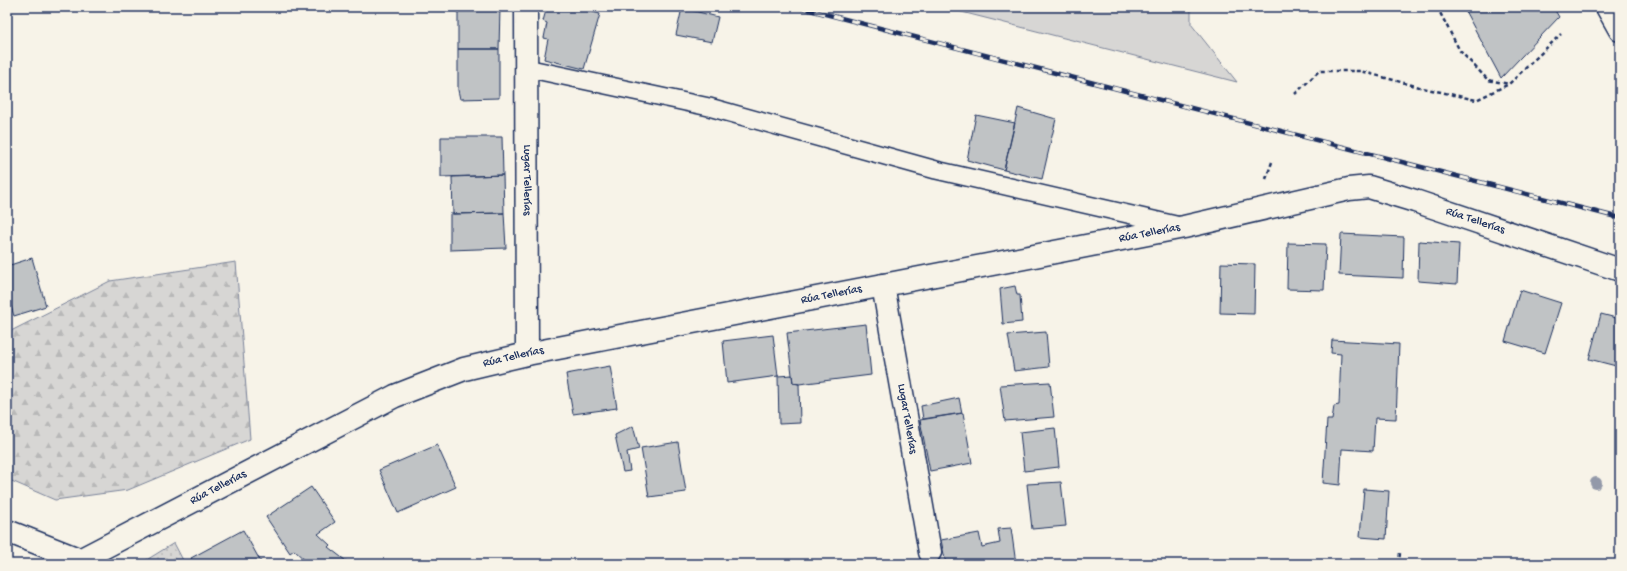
<svg xmlns="http://www.w3.org/2000/svg" width="1627" height="571" font-family="'Gochi Hand',sans-serif">
<style>
.grass{fill:#d7d6d4;stroke:#798299}
.forest{fill:url(#forest-firs);stroke:#798299}
.park{fill:url(#park-dots);stroke:#798299}
.building{fill:#c0c3c5;stroke:#1b2f5e}
.lines{fill:none;stroke-linecap:round;stroke-linejoin:round}
.service-casing{stroke:#1b2f5e;stroke-width:20}
.minor-casing{stroke:#1b2f5e;stroke-width:25}
.tertiary-casing{stroke:#1b2f5e;stroke-width:25}
.trunk-casing{stroke:#1b2f5e;stroke-width:25}
.path{stroke:#1b2f5e;stroke-width:2.5;stroke-dasharray:4 3;stroke-linecap:butt}
.service{stroke:#f7f3e8;stroke-width:17}
.minor{stroke:#f7f3e8;stroke-width:22}
.tertiary{stroke:#f7f3e8;stroke-width:22}
.trunk{stroke:#f7f3e8;stroke-width:22}
.rail-casing{stroke:#1b2f5e;stroke-width:4.5}
.rail{stroke:#f7f3e8;stroke-width:3;stroke-dasharray:9;stroke-linecap:butt}
.tree{fill:#9399a9}
.labels{text-anchor:middle;dominant-baseline:central;stroke-width:4;stroke-linejoin:round;paint-order:stroke}
.street-label{font-size:12px;fill:#1b2f5e;stroke:#f7f3e8}
</style>
<defs>
<pattern id="forest-firs" width="22" height="20" patternUnits="userSpaceOnUse"><rect width="22" height="20" fill="#d7d6d4"/><path d="M5 1l3.5 6h-7zM16 11l3.5 6h-7z" fill="#b8b8b8"/></pattern>
<pattern id="park-dots" width="8" height="8" patternUnits="userSpaceOnUse"><rect width="8" height="8" fill="#d7d6d4"/><path d="M2 2h.1M6 6h.1" fill="none" stroke="#b8b8b8" stroke-width="1.8" stroke-linecap="round"/></pattern>
</defs>
<rect width="100%" height="100%" fill="#f7f3e8"/>
<filter id="ink" filterUnits="userSpaceOnUse"><feTurbulence type="fractalNoise" baseFrequency=".025" numOctaves="2"/><feDisplacementMap in="SourceGraphic" scale="8" xChannelSelector="R" yChannelSelector="G"/><feConvolveMatrix kernelMatrix="1 2 1 2 8 2 1 2 1" color-interpolation-filters="sRGB"/></filter>
<g filter="url(#ink)">
<path class="grass" d="M 942,7 L 1191,7 L 1191,24 L 1237,82 Z"/>
<path class="forest" d="M 236,262 L 250,439 L 128,490 L 55,500 L 7,479 L 7,333 L 110,281 Z"/>
<path class="park" d="M 174,543 L 185,564 L 140,564 Z"/>
<path class="building" d="M 458,7 L 500,7 L 499,49 L 458,49 Z
M 547,7 L 574,7 L 600,14 L 584,69 L 544,59 L 548,39 L 544,38 L 547,23 L 543,21 Z
M 1463,7 L 1553,7 L 1559,17 L 1501,78 Z
M 682,8 L 718,17 L 712,42 L 676,35 Z
M 458,49 L 499,49 L 499,98 L 460,99 L 458,90 Z
M 1018,108 L 1056,119 L 1042,179 L 1004,170 Z
M 976,115 L 1015,123 L 1004,170 L 967,160 Z
M 441,137 L 502,137 L 503,175 L 441,177 Z
M 503,175 L 504,213 L 453,214 L 452,177 Z
M 504,213 L 506,248 L 450,250 L 450,214 Z
M 1341,234 L 1404,237 L 1403,278 L 1339,275 Z
M 1419,241 L 1459,244 L 1457,284 L 1418,281 Z
M 1288,243 L 1326,244 L 1324,290 L 1287,289 Z
M 32,258 L 46,306 L 14,316 L 7,293 L 7,266 Z
M 1221,263 L 1255,264 L 1254,314 L 1220,313 Z
M 1015,286 L 1017,295 L 1020,295 L 1022,322 L 1003,324 L 1000,289 Z
M 1520,290 L 1561,303 L 1545,353 L 1505,341 Z
M 1601,314 L 1620,319 L 1620,367 L 1589,359 Z
M 866,324 L 871,375 L 799,384 L 793,383 L 787,333 Z
M 1046,332 L 1049,367 L 1014,371 L 1008,335 Z
M 773,335 L 778,376 L 727,383 L 723,341 Z
M 1332,340 L 1399,344 L 1396,419 L 1375,418 L 1373,451 L 1342,449 L 1340,485 L 1323,483 L 1327,420 L 1332,420 L 1334,406 L 1339,405 L 1341,354 L 1331,353 Z
M 610,366 L 617,408 L 573,414 L 566,374 Z
M 792,375 L 793,383 L 799,384 L 800,423 L 779,424 L 778,376 Z
M 1050,382 L 1054,417 L 1005,421 L 1000,385 Z
M 959,398 L 962,413 L 923,419 L 921,406 Z
M 963,413 L 972,463 L 930,471 L 920,420 Z
M 633,426 L 639,449 L 627,452 L 630,471 L 623,472 L 615,435 Z
M 1055,428 L 1059,467 L 1024,471 L 1020,432 Z
M 678,442 L 686,492 L 649,497 L 641,448 Z
M 437,445 L 456,487 L 398,513 L 379,470 Z
M 1061,482 L 1066,526 L 1032,529 L 1027,484 Z
M 311,487 L 335,522 L 318,534 L 330,545 L 328,547 L 350,564 L 309,564 L 294,550 L 290,553 L 266,517 Z
M 1364,489 L 1389,491 L 1386,539 L 1360,537 Z
M 1011,528 L 1016,564 L 946,564 L 941,540 L 979,533 L 982,547 L 1000,543 L 998,529 Z
M 243,530 L 262,564 L 194,564 L 191,558 Z"/>
<g class="lines">
<g class="service-casing">
<path id="service" d="M 526,68 L 709,107 L 936,170 L 1180,226"/>
</g>
<g class="minor-casing">
<g id="minor">
<path id="s1" d="M 526,7 L 527,354"/>
<path id="s2" d="M 883,285 L 930,552"/>
</g>
</g>
<g class="tertiary-casing">
<g id="tertiary">
<path d="M 7,531 L 78,559"/>
<path id="s3" d="M 72,564 L 395,396 L 464,369 L 527,354 L 1184,227 L 1349,189 L 1369,187 L 1415,201 L 1620,270"/>
</g>
</g>
<g class="trunk-casing">
<path id="trunk" d="M 1607,7 L 1620,30"/>
</g>
<path class="path" d="M 1437,7 L 1460,51 L 1488,80 L 1509,84
M 1295,94 L 1319,71 L 1360,71 L 1423,88 L 1476,100 L 1509,84 L 1561,34
M 1266,179 L 1272,162
M 1399,564 L 1400,552"/>
<use href="#service" class="service"/>
<use href="#minor" class="minor"/>
<use href="#tertiary" class="tertiary"/>
<use href="#trunk" class="trunk"/>
<g class="rail-casing">
<path id="rail" d="M 798,7 L 1620,218"/>
</g>
<use href="#rail" class="rail"/>
</g>
<circle class="tree" cx="1596" cy="483" r="6"/>
</g>
<g class="labels">
<g class="street-label">
<text stroke="none"><textPath href="#s1" startOffset="173">Lugar Tellerías</textPath></text>
<text stroke="none"><textPath href="#s3" startOffset="1473">Rúa Tellerías</textPath></text>
<text stroke="none"><textPath href="#s3" startOffset="1137">Rúa Tellerías</textPath></text>
<text stroke="none"><textPath href="#s3" startOffset="813">Rúa Tellerías</textPath></text>
<text stroke="none"><textPath href="#s3" startOffset="489">Rúa Tellerías</textPath></text>
<text stroke="none"><textPath href="#s2" startOffset="136">Lugar Tellerías</textPath></text>
<text stroke="none"><textPath href="#s3" startOffset="165">Rúa Tellerías</textPath></text>
</g>
</g>
<rect width="1627" height="571" fill="none" stroke="#f7f3e8" stroke-width="24"/>
<rect x="12" y="12" width="1603" height="547" fill="none" stroke="#1b2f5e" stroke-width="1.5" filter="url(#ink)"/>
</svg>
